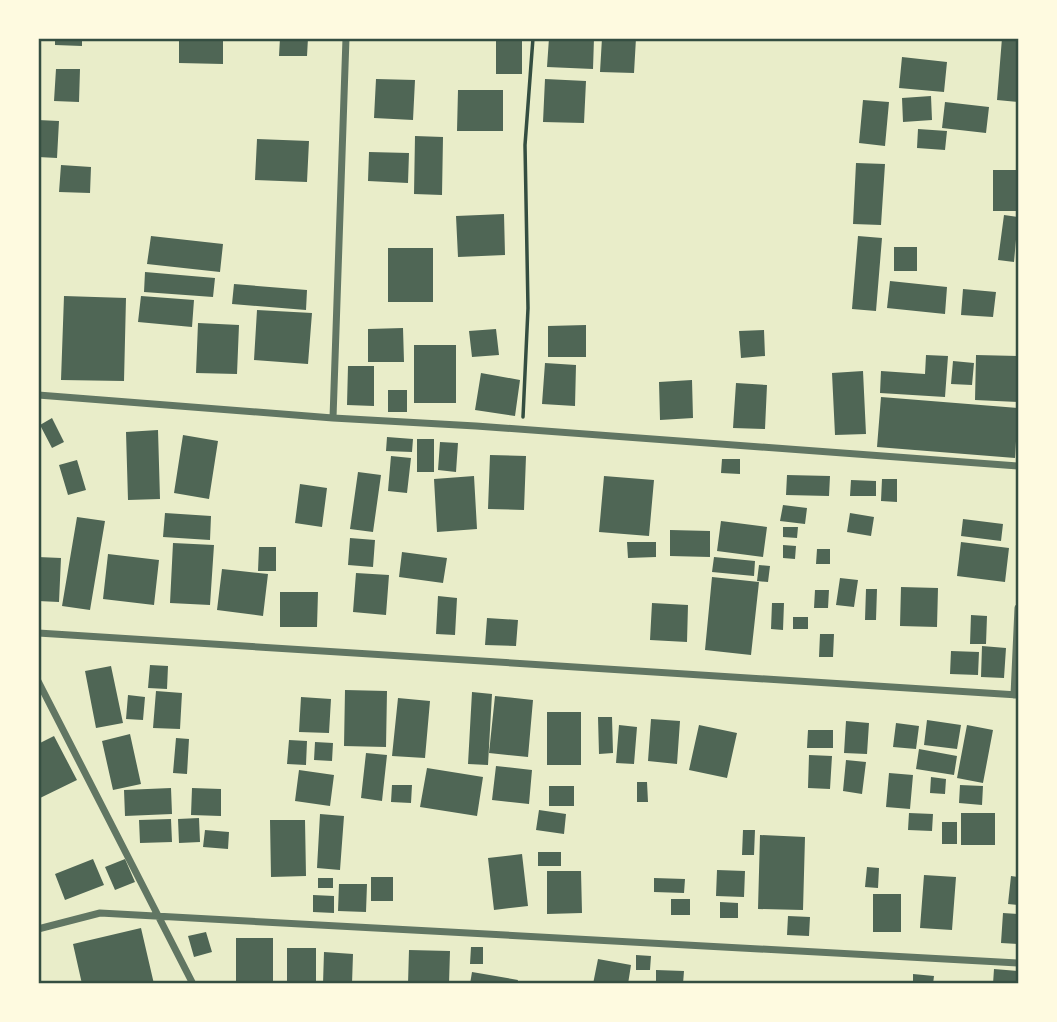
<svg xmlns="http://www.w3.org/2000/svg" width="1057" height="1022" font-family="'PT Sans Narrow',sans-serif">
<style>
.building{fill:#4f6655}
.lines{fill:none;stroke-linecap:round;stroke-linejoin:round}
.path{stroke:#344e41;stroke-width:3.5}
.minor{stroke:#617663;stroke-width:7}
.neatline{fill:none;stroke:#344e41;stroke-width:2.5}
</style>
<rect width="100%" height="100%" fill="#e9edc9"/>
<path class="building" d="M 55,38 L 82,38 L 82,46 L 55,45 Z
M 179,38 L 223,38 L 223,64 L 179,63 Z
M 280,38 L 308,38 L 307,56 L 279,56 Z
M 496,38 L 522,38 L 522,74 L 496,74 Z
M 549,38 L 594,38 L 593,69 L 547,67 Z
M 602,38 L 636,38 L 634,73 L 600,72 Z
M 1002,38 L 1018,38 L 1018,102 L 997,100 Z
M 902,57 L 947,62 L 944,92 L 899,88 Z
M 56,69 L 80,69 L 79,102 L 54,101 Z
M 376,79 L 415,80 L 413,120 L 374,118 Z
M 545,79 L 586,81 L 584,123 L 543,122 Z
M 458,90 L 503,90 L 503,131 L 457,131 Z
M 931,96 L 932,120 L 903,122 L 902,98 Z
M 863,100 L 889,102 L 885,146 L 859,143 Z
M 945,102 L 989,107 L 986,133 L 942,128 Z
M 38,120 L 59,121 L 57,158 L 38,157 Z
M 918,129 L 947,131 L 945,150 L 917,148 Z
M 415,136 L 443,137 L 442,195 L 414,194 Z
M 257,139 L 309,141 L 307,182 L 255,180 Z
M 369,152 L 409,153 L 408,183 L 368,181 Z
M 856,163 L 885,164 L 881,225 L 853,224 Z
M 61,165 L 91,167 L 90,193 L 59,192 Z
M 993,170 L 1018,170 L 1018,211 L 993,211 Z
M 504,214 L 505,255 L 458,257 L 456,216 Z
M 1004,215 L 1018,217 L 1014,262 L 998,260 Z
M 151,236 L 223,244 L 220,272 L 147,264 Z
M 858,236 L 882,238 L 876,311 L 852,309 Z
M 894,247 L 917,247 L 917,271 L 894,271 Z
M 388,248 L 433,248 L 433,302 L 388,302 Z
M 145,272 L 215,278 L 213,297 L 144,292 Z
M 890,281 L 947,287 L 945,314 L 887,308 Z
M 234,284 L 307,290 L 306,310 L 232,304 Z
M 963,289 L 996,292 L 993,317 L 961,315 Z
M 64,296 L 126,298 L 124,381 L 61,380 Z
M 141,296 L 194,300 L 192,327 L 138,322 Z
M 257,310 L 312,313 L 308,364 L 254,360 Z
M 198,323 L 239,325 L 237,374 L 196,373 Z
M 586,325 L 586,357 L 548,357 L 548,326 Z
M 403,328 L 404,362 L 368,362 L 368,329 Z
M 496,329 L 499,355 L 472,357 L 469,331 Z
M 764,330 L 765,356 L 741,358 L 739,331 Z
M 414,345 L 456,345 L 456,403 L 414,403 Z
M 926,355 L 948,356 L 945,397 L 880,393 L 881,371 L 925,374 Z
M 976,355 L 1018,356 L 1018,402 L 975,400 Z
M 953,361 L 974,363 L 972,385 L 951,384 Z
M 545,363 L 576,365 L 575,406 L 542,404 Z
M 348,366 L 374,366 L 374,406 L 347,405 Z
M 863,371 L 866,434 L 835,435 L 832,373 Z
M 481,373 L 520,380 L 515,416 L 475,410 Z
M 692,380 L 693,418 L 660,420 L 659,382 Z
M 736,383 L 767,385 L 765,429 L 733,428 Z
M 388,390 L 407,390 L 407,412 L 388,412 Z
M 881,397 L 1018,408 L 1015,458 L 877,447 Z
M 52,418 L 64,442 L 52,448 L 40,425 Z
M 158,430 L 160,499 L 128,500 L 126,432 Z
M 183,435 L 218,441 L 209,499 L 174,493 Z
M 387,437 L 413,439 L 412,452 L 386,451 Z
M 417,439 L 434,439 L 434,472 L 417,472 Z
M 440,442 L 458,443 L 456,472 L 438,470 Z
M 490,455 L 526,456 L 524,510 L 488,509 Z
M 391,456 L 411,458 L 407,493 L 388,491 Z
M 722,459 L 740,459 L 740,474 L 721,473 Z
M 77,460 L 86,490 L 68,495 L 59,465 Z
M 358,472 L 381,475 L 373,532 L 350,529 Z
M 787,475 L 830,476 L 829,496 L 786,495 Z
M 474,476 L 477,529 L 437,532 L 434,479 Z
M 604,476 L 654,480 L 649,536 L 599,532 Z
M 882,479 L 897,479 L 897,502 L 881,501 Z
M 851,480 L 876,481 L 876,496 L 850,496 Z
M 300,484 L 327,488 L 322,527 L 295,523 Z
M 783,505 L 807,508 L 805,524 L 780,521 Z
M 165,513 L 211,516 L 210,540 L 163,537 Z
M 850,513 L 874,517 L 871,536 L 847,532 Z
M 77,517 L 105,521 L 90,610 L 62,606 Z
M 963,519 L 1003,524 L 1001,541 L 961,536 Z
M 721,521 L 767,527 L 763,557 L 717,551 Z
M 783,527 L 798,527 L 797,538 L 783,537 Z
M 670,530 L 710,531 L 710,557 L 670,556 Z
M 350,538 L 375,540 L 373,567 L 348,565 Z
M 627,542 L 656,542 L 656,557 L 628,558 Z
M 961,542 L 1009,548 L 1005,582 L 957,576 Z
M 173,543 L 214,545 L 210,605 L 170,603 Z
M 783,545 L 796,546 L 795,559 L 783,558 Z
M 259,547 L 276,547 L 276,571 L 258,571 Z
M 817,549 L 830,549 L 830,564 L 816,564 Z
M 402,552 L 447,558 L 443,583 L 399,577 Z
M 108,554 L 159,560 L 154,605 L 103,599 Z
M 38,557 L 61,558 L 59,602 L 38,601 Z
M 714,557 L 755,561 L 754,576 L 712,572 Z
M 759,565 L 770,566 L 768,582 L 757,581 Z
M 222,569 L 268,574 L 263,616 L 217,610 Z
M 356,573 L 389,575 L 386,615 L 353,612 Z
M 712,577 L 759,582 L 751,655 L 705,650 Z
M 840,578 L 858,580 L 854,607 L 836,605 Z
M 901,587 L 938,588 L 937,627 L 900,626 Z
M 866,589 L 877,589 L 876,620 L 865,620 Z
M 815,590 L 829,590 L 828,608 L 814,608 Z
M 280,592 L 318,592 L 317,627 L 280,627 Z
M 438,596 L 457,598 L 455,635 L 436,634 Z
M 652,603 L 688,605 L 687,642 L 650,640 Z
M 772,603 L 784,603 L 783,630 L 771,629 Z
M 971,615 L 987,616 L 986,644 L 970,644 Z
M 793,617 L 808,617 L 808,629 L 793,629 Z
M 487,618 L 518,620 L 516,646 L 485,645 Z
M 820,634 L 834,634 L 833,657 L 819,657 Z
M 982,646 L 1006,648 L 1004,678 L 981,677 Z
M 951,651 L 979,652 L 978,675 L 950,674 Z
M 150,665 L 168,666 L 167,689 L 148,688 Z
M 111,666 L 123,723 L 96,728 L 85,671 Z
M 345,690 L 387,691 L 386,747 L 344,746 Z
M 156,691 L 182,693 L 180,729 L 153,728 Z
M 472,692 L 492,694 L 488,765 L 468,764 Z
M 128,695 L 145,697 L 143,720 L 126,719 Z
M 495,696 L 533,700 L 528,757 L 489,753 Z
M 301,697 L 331,699 L 329,733 L 299,732 Z
M 398,698 L 430,701 L 425,758 L 392,756 Z
M 547,712 L 581,712 L 581,765 L 547,765 Z
M 598,717 L 612,717 L 613,753 L 599,754 Z
M 651,719 L 680,721 L 677,764 L 648,761 Z
M 927,720 L 961,725 L 957,749 L 924,745 Z
M 846,721 L 869,723 L 867,754 L 844,753 Z
M 896,723 L 919,726 L 916,749 L 893,747 Z
M 619,725 L 637,727 L 634,764 L 616,763 Z
M 699,725 L 737,733 L 727,778 L 689,770 Z
M 967,725 L 993,730 L 983,783 L 957,778 Z
M 808,730 L 833,730 L 833,748 L 807,748 Z
M 130,734 L 141,784 L 113,790 L 102,741 Z
M 54,736 L 77,780 L 38,799 L 38,744 Z
M 176,738 L 189,739 L 187,774 L 173,773 Z
M 289,740 L 307,741 L 306,765 L 287,764 Z
M 315,742 L 333,743 L 332,761 L 314,760 Z
M 919,749 L 957,756 L 954,775 L 916,769 Z
M 366,753 L 387,755 L 382,801 L 361,798 Z
M 809,755 L 832,756 L 830,789 L 808,788 Z
M 846,760 L 866,762 L 862,794 L 843,791 Z
M 496,766 L 532,770 L 529,804 L 492,800 Z
M 427,768 L 483,777 L 477,816 L 420,807 Z
M 299,770 L 334,775 L 330,806 L 295,801 Z
M 889,773 L 913,775 L 910,809 L 886,807 Z
M 931,777 L 946,779 L 945,794 L 930,793 Z
M 637,782 L 647,782 L 648,802 L 637,802 Z
M 392,785 L 412,785 L 411,803 L 391,802 Z
M 960,785 L 983,786 L 982,805 L 959,803 Z
M 549,786 L 574,786 L 574,806 L 549,806 Z
M 171,788 L 172,814 L 125,816 L 124,790 Z
M 192,788 L 221,789 L 221,816 L 191,815 Z
M 539,810 L 566,814 L 564,834 L 536,830 Z
M 909,813 L 933,814 L 932,831 L 908,830 Z
M 961,813 L 995,813 L 995,845 L 961,845 Z
M 320,814 L 344,816 L 340,870 L 317,868 Z
M 199,818 L 200,842 L 179,843 L 178,819 Z
M 171,819 L 172,842 L 140,843 L 139,820 Z
M 270,820 L 305,820 L 306,876 L 271,877 Z
M 942,822 L 957,822 L 957,844 L 942,844 Z
M 205,830 L 229,832 L 228,849 L 203,847 Z
M 743,830 L 755,830 L 754,855 L 742,855 Z
M 760,835 L 805,837 L 803,910 L 758,909 Z
M 538,852 L 561,852 L 561,866 L 538,866 Z
M 522,854 L 528,906 L 494,910 L 488,858 Z
M 93,859 L 104,885 L 65,900 L 55,874 Z
M 125,859 L 135,882 L 115,890 L 105,867 Z
M 867,867 L 879,868 L 878,888 L 865,887 Z
M 717,870 L 745,871 L 744,897 L 716,896 Z
M 547,871 L 581,871 L 582,913 L 547,914 Z
M 924,875 L 956,877 L 952,930 L 920,928 Z
M 1011,876 L 1018,877 L 1018,905 L 1008,904 Z
M 371,877 L 393,877 L 393,901 L 371,901 Z
M 318,878 L 333,878 L 333,888 L 318,888 Z
M 654,878 L 685,879 L 684,893 L 654,892 Z
M 339,884 L 367,884 L 366,912 L 338,911 Z
M 873,894 L 901,894 L 901,932 L 873,932 Z
M 313,895 L 334,896 L 334,913 L 313,912 Z
M 671,899 L 690,899 L 690,915 L 671,915 Z
M 720,902 L 738,903 L 738,918 L 720,918 Z
M 1003,913 L 1018,914 L 1018,944 L 1001,943 Z
M 788,916 L 810,917 L 809,936 L 787,935 Z
M 141,928 L 154,984 L 82,984 L 73,944 Z
M 206,932 L 212,952 L 194,957 L 188,936 Z
M 236,938 L 273,938 L 273,984 L 236,984 Z
M 471,947 L 483,947 L 483,964 L 470,964 Z
M 287,948 L 316,948 L 316,984 L 287,984 Z
M 409,950 L 450,951 L 449,984 L 408,984 Z
M 324,952 L 353,954 L 352,984 L 323,984 Z
M 636,955 L 651,956 L 650,970 L 636,970 Z
M 598,959 L 631,965 L 628,984 L 593,984 Z
M 994,969 L 1018,971 L 1018,984 L 993,984 Z
M 656,970 L 684,971 L 683,984 L 656,984 Z
M 472,972 L 518,980 L 517,984 L 470,984 Z
M 913,974 L 934,976 L 933,984 L 913,984 Z"/>
<g class="lines">
<path class="path" d="M 523,417 L 528,308 L 525,145 L 533,38"/>
<path class="minor" d="M 38,395 L 333,418 L 476,426 L 1018,466
M 333,418 L 346,38
M 38,633 L 1018,695
M 38,681 L 193,984
M 1014,695 L 1018,608
M 38,929 L 100,913 L 1018,963"/>
</g>
<rect width="1057" height="1022" fill="none" stroke="#fefae0" stroke-width="80"/>
<rect x="40" y="40" width="977" height="942" class="neatline"/>
</svg>
